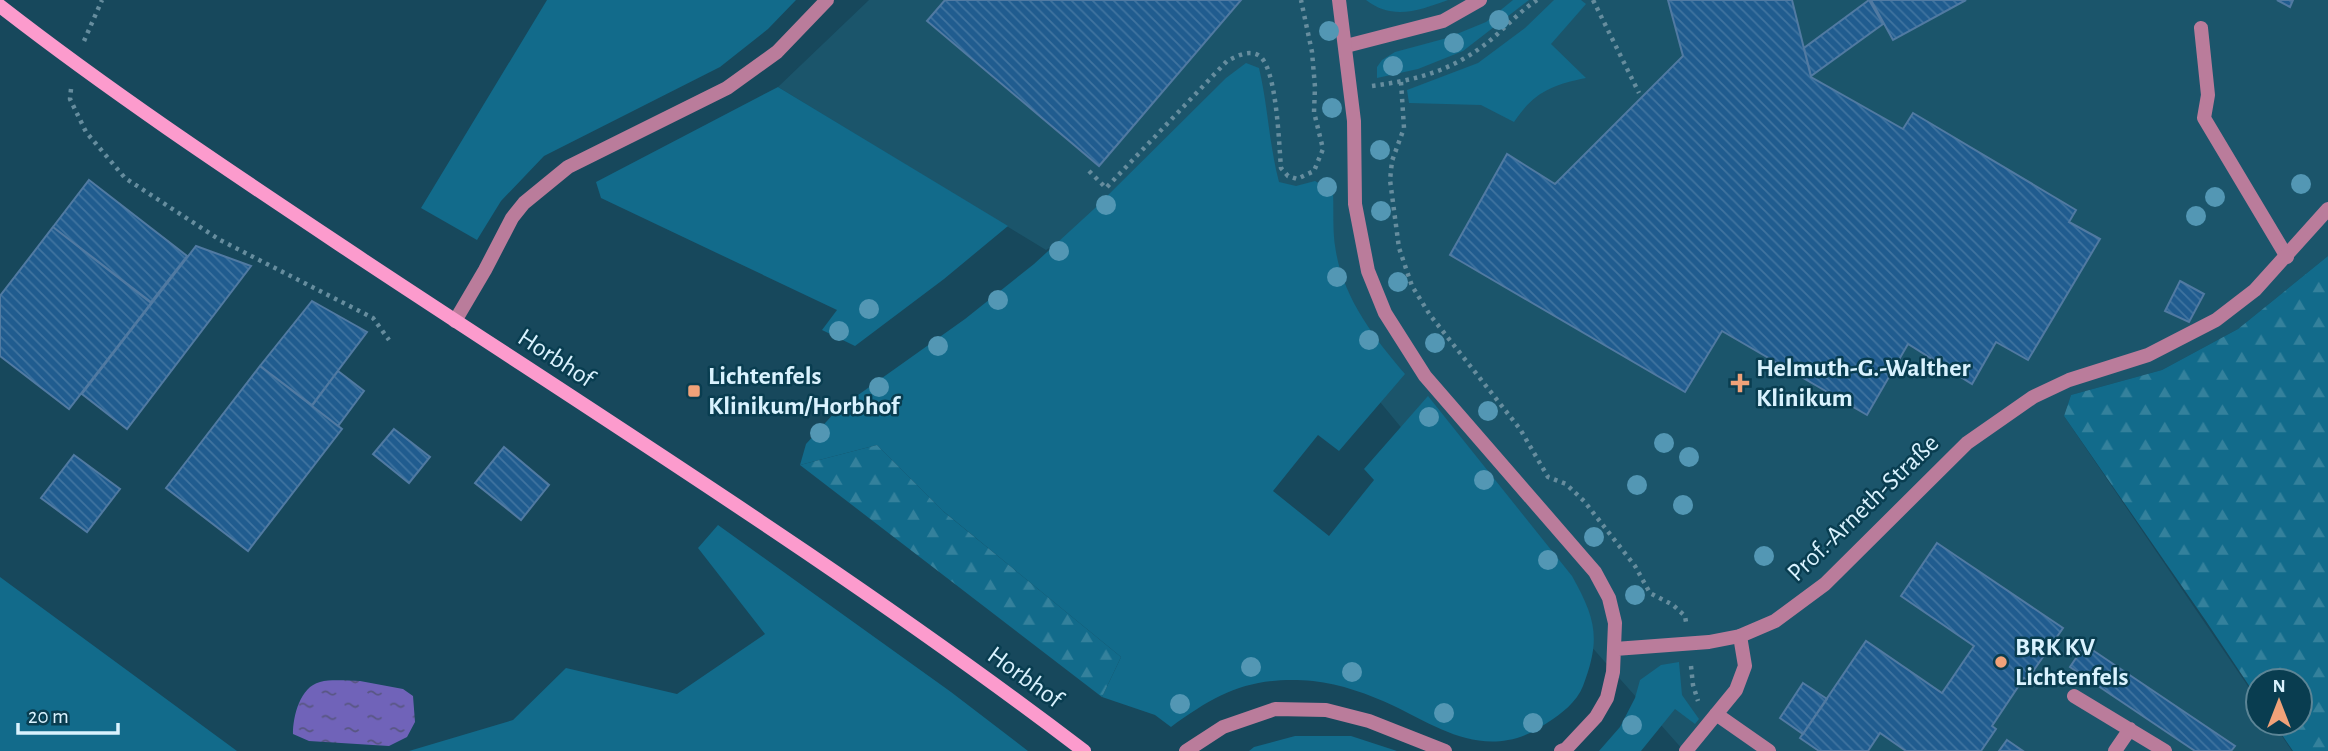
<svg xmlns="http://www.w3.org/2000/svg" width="2328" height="751" font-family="'Alegreya Sans',sans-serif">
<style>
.built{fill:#1b556b}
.grass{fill:#126b8b}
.forest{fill:url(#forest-firs)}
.water{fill:url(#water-ripples)}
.building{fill:url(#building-back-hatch);stroke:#517aa2;stroke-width:2}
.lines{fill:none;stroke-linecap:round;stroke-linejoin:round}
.path{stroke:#668d9e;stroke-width:4.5;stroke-dasharray:3.5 5;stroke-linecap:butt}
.service{stroke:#ba7c9b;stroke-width:14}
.minor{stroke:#ba7c9b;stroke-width:14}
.secondary{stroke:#fc9bcd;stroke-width:14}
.tree{fill:#5397b4}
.poi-dot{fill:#f0a279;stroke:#093d50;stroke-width:2.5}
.labels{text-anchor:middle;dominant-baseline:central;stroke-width:5;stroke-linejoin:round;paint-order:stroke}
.street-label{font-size:26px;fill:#d9f2fe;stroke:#093d50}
.poi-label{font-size:26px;font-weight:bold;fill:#d9f2fe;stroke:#093d50;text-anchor:start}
</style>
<defs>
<pattern id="forest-firs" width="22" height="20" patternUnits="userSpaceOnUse" patternTransform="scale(1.75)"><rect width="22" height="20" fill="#126b8b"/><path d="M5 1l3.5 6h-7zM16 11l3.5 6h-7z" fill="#34819c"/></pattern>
<pattern id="water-ripples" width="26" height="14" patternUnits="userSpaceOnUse" patternTransform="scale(1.75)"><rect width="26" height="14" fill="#7063b9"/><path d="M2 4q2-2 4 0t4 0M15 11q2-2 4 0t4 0" fill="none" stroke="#585682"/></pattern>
<pattern id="building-back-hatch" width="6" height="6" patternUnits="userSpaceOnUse" patternTransform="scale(1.75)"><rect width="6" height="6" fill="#205c8f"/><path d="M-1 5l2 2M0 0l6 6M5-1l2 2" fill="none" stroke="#4074a0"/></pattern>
</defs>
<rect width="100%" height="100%" fill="#17485c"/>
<path class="built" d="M 869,0 L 2328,0 L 2328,256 L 2238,329 L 2162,370 L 2071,395 L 2064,416 L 2258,701 L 2258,723 L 2273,723 L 2292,751 L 1684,751 L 1456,494 L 1183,163 L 1046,250 L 778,87 Z"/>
<path class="grass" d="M 547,0 L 796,0 L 768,29 L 720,67 L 544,156 L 501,201 L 477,240 L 421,208 Z
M 1366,0 L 1448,0 C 1420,10 1393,21 1366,0 Z
M 1513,0 L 1529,0 L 1463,51 L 1418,69 L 1377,78 L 1377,67 L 1382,60 L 1395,52 L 1447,38 L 1486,22 Z
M 1554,0 L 1581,0 L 1586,4 L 1551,44 L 1586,78 C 1552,85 1534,92 1514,122 L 1481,105 L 1409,103 L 1407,90 L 1478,63 L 1525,28 Z
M 1246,63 L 1259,68 C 1268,106 1269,144 1279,182 L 1296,186 L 1315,181 L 1333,191 C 1334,211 1332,232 1336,252 C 1344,299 1375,339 1405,374 L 1339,451 L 1318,435 L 1273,491 L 1329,536 L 1374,480 L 1364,469 L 1428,396 L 1572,576 C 1596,619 1601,639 1583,686 C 1577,702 1561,714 1547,723 C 1535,731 1522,738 1508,740 C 1467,748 1429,723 1394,706 C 1368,694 1341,684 1313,681 C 1251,676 1219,692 1171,727 L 1155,715 L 1102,697 L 1121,657 L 943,511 L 877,445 L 800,465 L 806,444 L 837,410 L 965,319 L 1034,264 L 1094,209 L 1226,78 Z
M 778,87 L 1008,226 L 944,279 L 855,346 L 822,330 L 837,310 L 601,198 L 596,182 Z
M 718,525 L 951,692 L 1028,751 L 409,751 L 513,720 L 566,668 L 677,694 L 765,634 L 698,548 Z
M 0,577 L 237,751 L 0,751 Z
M 1679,662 L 1682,695 L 1699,719 L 1695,724 L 1675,709 L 1641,751 L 1599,751 L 1620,727 L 1635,698 L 1640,680 L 1661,665 Z
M 1295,736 L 1351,736 L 1397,751 L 1249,751 L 1254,747 Z"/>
<path class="forest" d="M 2328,256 L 2328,751 L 2293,751 L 2274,723 L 2300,723 L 2300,681 L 2258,681 L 2258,699 L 2206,621 L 2064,416 L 2071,395 L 2162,370 L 2238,329 Z
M 877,445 L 944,512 L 1121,657 L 1102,697 L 800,465 Z"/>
<path class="water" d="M 360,681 L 403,689 L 413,696 L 415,722 L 407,737 L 389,746 L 309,741 L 293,734 C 293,716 300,687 320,682 C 332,679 348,681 360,681 Z"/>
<path class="building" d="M 945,0 L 1241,0 L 1099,166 L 927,21 Z
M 1668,0 L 1792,0 L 1811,77 L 1903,129 L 1913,113 L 2076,210 L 2069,222 L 2100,239 L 2028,360 L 1996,342 L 1972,384 L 1908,344 L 1867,415 L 1722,331 L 1685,392 L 1450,255 L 1507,154 L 1555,184 L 1683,56 Z
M 1869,0 L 1883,24 L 1811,76 L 1804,48 Z
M 1871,0 L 1966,0 L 1893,40 Z
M 2277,0 L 2293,0 L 2290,7 Z
M 89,180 L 187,256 L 151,302 L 53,227 Z
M 53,227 L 151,303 L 69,409 L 0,356 L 0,296 Z
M 196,246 L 251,266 L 127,429 L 82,394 Z
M 2180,281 L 2204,294 L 2189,322 L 2165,311 Z
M 312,301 L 367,332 L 312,405 L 260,366 Z
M 260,366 L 342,429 L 248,551 L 166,488 Z
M 338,371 L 364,391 L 338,426 L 312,406 Z
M 394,429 L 430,457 L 409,483 L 373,454 Z
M 504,447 L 549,485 L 521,520 L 475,483 Z
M 74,455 L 120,489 L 87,532 L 41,498 Z
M 1937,543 L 2063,628 L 2027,680 L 2024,678 L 1992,726 L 1996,729 L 1981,751 L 1906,751 L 1880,733 L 1868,751 L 1819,751 L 1800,738 L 1866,641 L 1942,693 L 1974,646 L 1901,596 Z
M 2085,645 L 2235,746 L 2231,751 L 2195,751 L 2070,667 Z
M 1803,683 L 1827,699 L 1803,734 L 1780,718 Z
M 2007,740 L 2023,751 L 1999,751 Z"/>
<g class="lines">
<path class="path" d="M 1593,0 L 1639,93
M 84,41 L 102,0
M 1401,82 L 1404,128 L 1392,161 L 1390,180 L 1399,248 L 1412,286 L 1430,315 L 1520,429 L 1548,477 L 1566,484 L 1584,501 L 1635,566 L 1650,593 L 1673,605 L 1685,616 L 1686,622
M 1372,86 C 1415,80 1448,72 1483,46 C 1502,32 1517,13 1537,0
M 71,89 L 70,99 L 86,132 L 125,178 L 220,240 L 373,318 L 389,340
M 1089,171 L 1106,188 L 1227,61 C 1237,56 1248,50 1258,55 C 1277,65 1279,146 1281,168 L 1288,176 L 1297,179 L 1314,171 L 1323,149 L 1314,112 L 1315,87 L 1312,52 L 1301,0
M 1691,666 L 1693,685 L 1698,701"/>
<path class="service" d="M 2201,28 L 2208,95 L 2204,118 L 2287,257
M 1346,46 L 1443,21 L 1480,0
M 455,321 L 485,270 L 512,218 L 524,203 L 568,167 L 727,88 L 777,52 L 827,0
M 2074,696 L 2165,751
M 1716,714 L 1769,751
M 1686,751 L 1736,690 L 1745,666 L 1740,636
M 2115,751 L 2130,729"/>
<path class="minor" d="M 1339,0 L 1354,121 L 1355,204 L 1368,271 L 1385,313 L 1425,376 L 1595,572 L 1609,598 L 1615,623 L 1613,672 L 1607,698 L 1596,717 L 1566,749 L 1561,751
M 1615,649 L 1709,642 L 1740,636 L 1775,621 L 1825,584 L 1967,443 L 2033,397 L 2069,380 L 2148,355 L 2216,320 L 2255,290 L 2328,209
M 1186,751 L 1223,727 L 1275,709 L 1326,710 L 1369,721 L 1445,751"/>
<path class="secondary" d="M 0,6 C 117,97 240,178 363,260 C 605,420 853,575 1084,751"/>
</g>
<g class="tree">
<circle cx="1499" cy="20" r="10"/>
<circle cx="1329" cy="31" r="10"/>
<circle cx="1454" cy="43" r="10"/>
<circle cx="1393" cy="66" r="10"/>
<circle cx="1332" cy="108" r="10"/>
<circle cx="1380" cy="150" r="10"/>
<circle cx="2301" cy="184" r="10"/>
<circle cx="1327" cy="187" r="10"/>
<circle cx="2215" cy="197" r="10"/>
<circle cx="1106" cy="205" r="10"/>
<circle cx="1381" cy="211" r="10"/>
<circle cx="2196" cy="216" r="10"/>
<circle cx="1059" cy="251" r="10"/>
<circle cx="1337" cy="277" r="10"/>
<circle cx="1398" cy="282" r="10"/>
<circle cx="998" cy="300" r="10"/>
<circle cx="869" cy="309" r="10"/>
<circle cx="839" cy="331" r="10"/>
<circle cx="1369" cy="340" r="10"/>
<circle cx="1435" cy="343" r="10"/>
<circle cx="938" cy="346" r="10"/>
<circle cx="879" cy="387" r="10"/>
<circle cx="1488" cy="411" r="10"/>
<circle cx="1429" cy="417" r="10"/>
<circle cx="820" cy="433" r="10"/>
<circle cx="1664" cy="443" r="10"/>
<circle cx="1689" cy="457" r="10"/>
<circle cx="1484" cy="480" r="10"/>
<circle cx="1637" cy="485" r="10"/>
<circle cx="1683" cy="505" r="10"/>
<circle cx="1594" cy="537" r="10"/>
<circle cx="1764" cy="556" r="10"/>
<circle cx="1548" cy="560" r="10"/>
<circle cx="1635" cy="595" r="10"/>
<circle cx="1251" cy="667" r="10"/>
<circle cx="1352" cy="672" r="10"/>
<circle cx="1180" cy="704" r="10"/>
<circle cx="1444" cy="713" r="10"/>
<circle cx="1533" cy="723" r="10"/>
<circle cx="1632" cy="725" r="10"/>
</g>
<g class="poi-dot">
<path d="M1736.5 372.5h7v7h7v7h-7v7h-7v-7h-7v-7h7z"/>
<rect x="687" y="384" width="14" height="14" rx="3.5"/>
<circle cx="2001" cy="662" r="7"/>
</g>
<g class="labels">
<g class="street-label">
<text transform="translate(556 358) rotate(33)">Horbhof</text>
<text transform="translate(1863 508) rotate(-44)">Prof.-Arneth-Straße</text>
<text transform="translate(1025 677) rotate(36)">Horbhof</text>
</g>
<g class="poi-label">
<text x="1756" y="368">Helmuth-G.-Walther<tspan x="1756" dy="30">Klinikum</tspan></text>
<text x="708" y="376">Lichtenfels<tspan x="708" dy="30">Klinikum/Horbhof</tspan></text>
<text x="2015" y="647">BRK KV<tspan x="2015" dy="30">Lichtenfels</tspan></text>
</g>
</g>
<g transform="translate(2279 702)"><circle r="33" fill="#093d50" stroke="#5c8596" stroke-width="2"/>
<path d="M0-5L12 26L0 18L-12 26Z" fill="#f0a279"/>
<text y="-10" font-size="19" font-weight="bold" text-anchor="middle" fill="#d9f2fe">N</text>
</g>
<path d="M18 723v10h100v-10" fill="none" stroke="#d9f2fe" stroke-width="3.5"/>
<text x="28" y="723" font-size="21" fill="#d9f2fe" stroke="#093d50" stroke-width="5" paint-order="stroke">20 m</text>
</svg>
